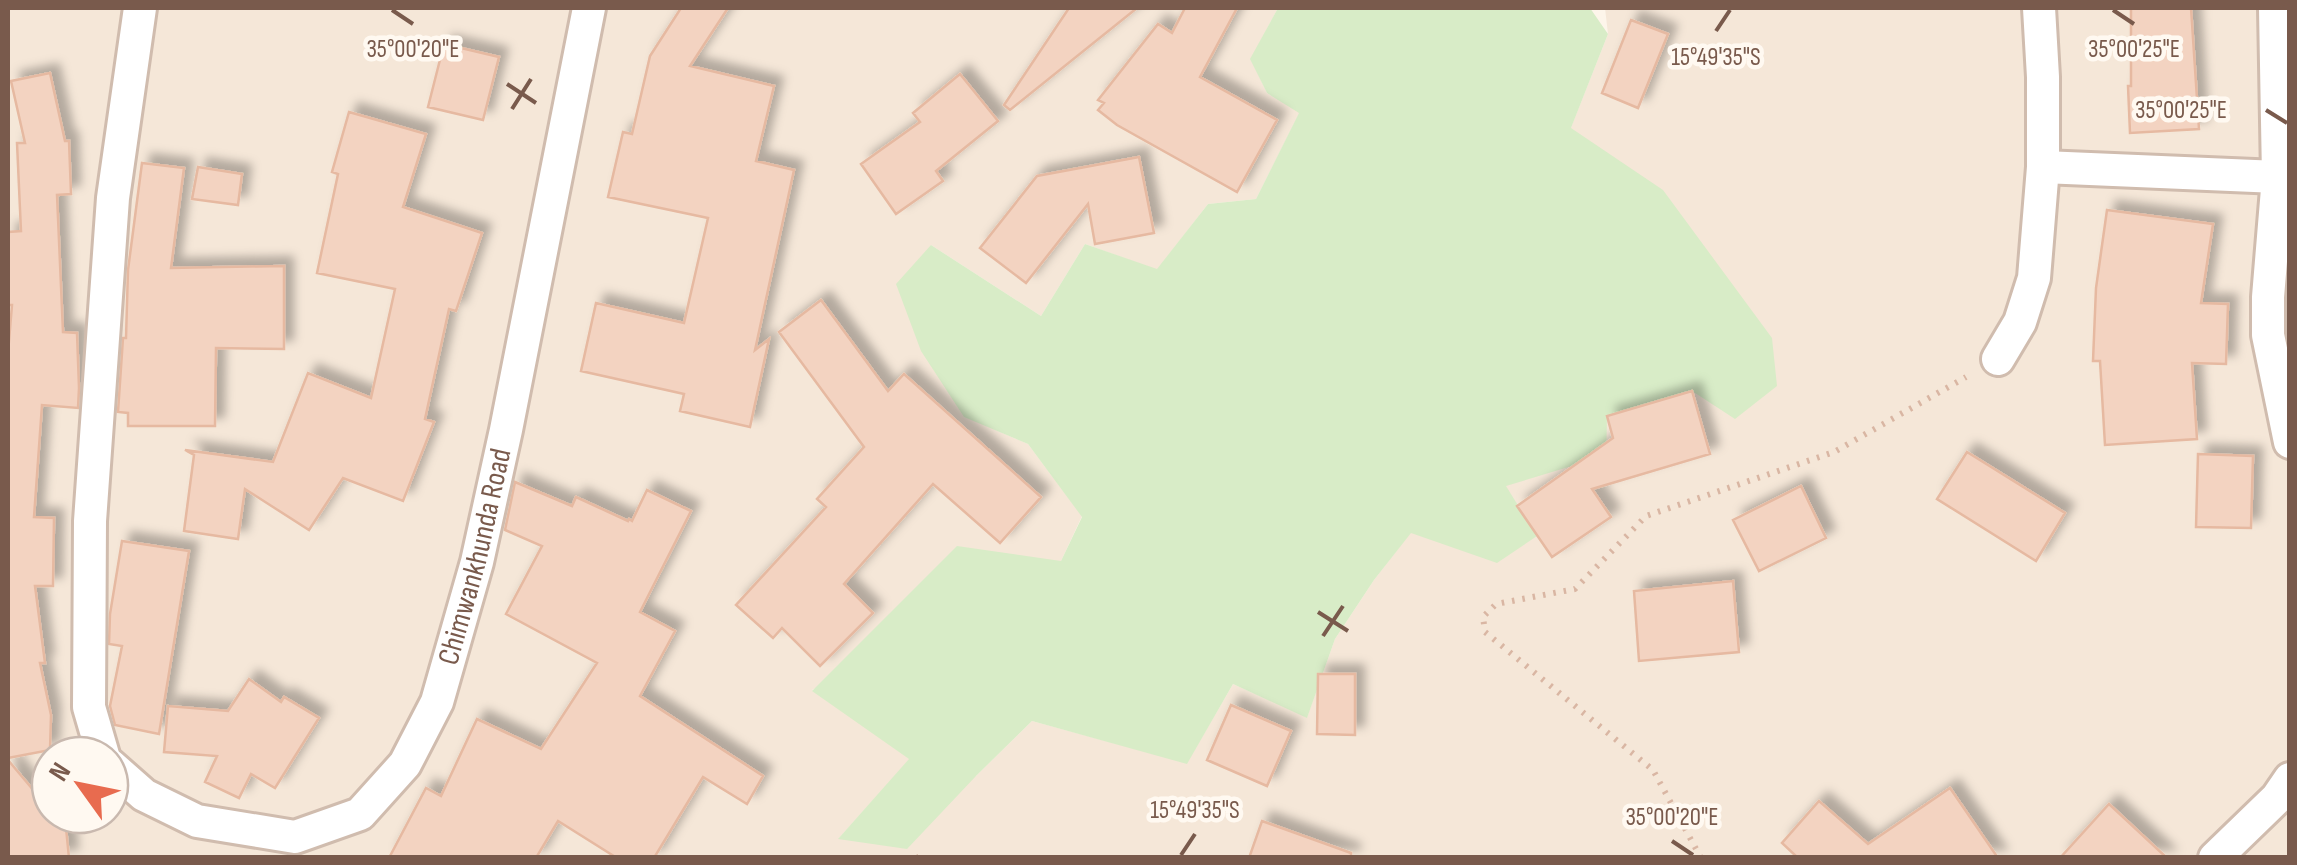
<svg xmlns="http://www.w3.org/2000/svg" width="2297" height="865" font-family="'Sofia Sans Condensed',sans-serif">
<style>
.residential{fill:#f5e7d8;fill-rule:evenodd}
.green{fill:#d8ecc7}
.building{fill:#f3d3c1;stroke:#e6b9a1;stroke-width:2.5;filter:url(#shadow)}
.lines{fill:none;stroke-linecap:round;stroke-linejoin:round}
.minor-casing{stroke:#d0bcae;stroke-width:38}
.path{stroke:#d9b6a3;stroke-width:6;stroke-dasharray:2.5 8;stroke-linecap:butt}
.minor{stroke:#fff;stroke-width:32}
.ticks{fill:none;stroke:#795a4c;stroke-width:4}
.labels{text-anchor:middle;dominant-baseline:central;stroke-width:9;stroke-linejoin:round;paint-order:stroke}
.street-label{font-size:30px;fill:#795a4c;stroke:#fff9f1}
.ticks-label{font-size:25px;text-anchor:middle;fill:#795a4c;stroke:#fff9f1;stroke-width:9;stroke-linejoin:round;paint-order:stroke}
</style>
<defs>
<filter id="shadow"><feDropShadow dx="9" dy="-9" stdDeviation="5" flood-color="#0004"/></filter>
</defs>
<rect width="100%" height="100%" fill="#fdf5ea"/>
<path class="residential" d="M 8,8 L 1278,8 L 1251,59 L 1267,93 L 1300,112 L 1256,199 L 1208,204 L 1157,270 L 1085,244 L 1041,316 L 931,245 L 964,416 L 1028,444 L 1082,516 L 1061,561 L 812,690 L 910,759 L 839,838 L 976,776 L 1032,721 L 1187,763 L 1233,684 L 1307,717 L 1335,639 L 1374,580 L 1411,532 L 1608,34 L 1605,8 L 2289,8 L 2289,857 L 8,857 ZM 50,755 L 110,755 L 110,815 L 50,815 Z"/>
<path class="green" d="M 1278,8 L 1590,8 L 1608,34 L 1571,128 L 1663,190 L 1772,338 L 1777,386 L 1735,419 L 1692,391 L 1607,416 L 1606,467 L 1575,465 L 1506,486 L 1537,536 L 1497,563 L 1411,533 L 1374,580 L 1335,639 L 1307,718 L 1233,684 L 1187,764 L 1032,721 L 976,776 L 907,849 L 838,839 L 909,759 L 812,691 L 957,546 L 1061,561 L 1082,517 L 1028,444 L 964,417 L 921,351 L 896,284 L 931,245 L 1041,316 L 1085,244 L 1157,269 L 1208,204 L 1256,199 L 1299,113 L 1267,93 L 1250,59 Z"/>
<path class="building" d="M 681,8 L 728,8 L 690,66 L 774,86 L 756,161 L 794,170 L 755,350 L 769,339 L 750,427 L 680,411 L 684,394 L 581,371 L 596,303 L 684,323 L 708,218 L 608,197 L 623,132 L 632,134 L 650,56 Z
M 1069,8 L 1137,8 L 1010,110 L 1004,105 Z
M 1185,8 L 1237,8 L 1200,77 L 1277,120 L 1237,192 L 1117,125 L 1098,110 L 1104,103 L 1098,100 L 1158,24 L 1172,33 Z
M 2131,8 L 2191,8 L 2199,129 L 2130,133 L 2128,86 L 2131,86 Z
M 1631,20 L 1668,34 L 1638,108 L 1602,93 Z
M 444,44 L 499,57 L 483,120 L 428,107 Z
M 50,73 L 65,141 L 69,141 L 71,194 L 57,195 L 63,332 L 77,333 L 79,388 L 78,408 L 42,405 L 34,517 L 54,518 L 53,586 L 35,586 L 45,663 L 40,663 L 51,715 L 50,750 L 8,758 L 8,353 L 12,305 L 8,305 L 8,232 L 21,231 L 17,143 L 25,143 L 11,81 Z
M 960,74 L 998,121 L 936,171 L 943,181 L 896,214 L 861,164 L 920,122 L 913,113 Z
M 349,112 L 426,134 L 403,207 L 482,233 L 456,311 L 449,309 L 425,419 L 434,422 L 403,501 L 343,478 L 309,530 L 245,489 L 238,539 L 184,531 L 194,455 L 185,450 L 273,462 L 308,373 L 371,398 L 395,289 L 317,273 L 338,174 L 332,172 Z
M 1139,157 L 1154,233 L 1095,244 L 1088,204 L 1026,283 L 980,248 L 1037,176 Z
M 142,163 L 184,168 L 171,268 L 284,266 L 284,349 L 216,348 L 215,426 L 128,426 L 128,413 L 118,412 L 123,338 L 126,338 L 128,270 Z
M 198,167 L 242,174 L 238,205 L 192,199 Z
M 2107,210 L 2213,224 L 2201,303 L 2228,304 L 2226,364 L 2192,363 L 2197,439 L 2105,445 L 2100,361 L 2093,361 L 2096,288 Z
M 821,300 L 888,391 L 904,374 L 1041,497 L 1000,543 L 933,484 L 844,584 L 873,613 L 820,666 L 782,628 L 773,638 L 736,605 L 826,507 L 817,499 L 864,447 L 779,332 Z
M 1692,391 L 1710,454 L 1592,489 L 1611,517 L 1552,557 L 1517,506 L 1613,438 L 1607,416 Z
M 1967,452 L 2065,513 L 2036,561 L 1937,499 Z
M 2198,454 L 2253,456 L 2251,528 L 2196,527 Z
M 515,482 L 572,506 L 576,497 L 628,521 L 629,519 L 632,521 L 647,490 L 691,511 L 640,612 L 675,631 L 640,696 L 763,776 L 747,804 L 703,777 L 654,858 L 617,858 L 558,821 L 536,858 L 389,858 L 426,788 L 441,796 L 477,719 L 541,749 L 597,663 L 506,614 L 542,546 L 505,530 Z
M 1801,486 L 1826,538 L 1759,571 L 1733,520 Z
M 122,541 L 189,551 L 159,734 L 115,725 L 110,706 L 122,646 L 109,644 L 110,614 Z
M 1733,581 L 1739,652 L 1639,661 L 1634,591 Z
M 1318,674 L 1355,674 L 1355,735 L 1317,734 Z
M 249,679 L 281,702 L 284,697 L 319,718 L 275,788 L 251,774 L 239,798 L 205,782 L 217,756 L 164,752 L 168,706 L 228,711 Z
M 1231,705 L 1291,731 L 1267,786 L 1207,760 Z
M 8,760 L 50,810 L 50,815 L 54,815 L 66,828 L 69,858 L 8,858 Z
M 1950,788 L 1998,858 L 1798,858 L 1782,843 L 1819,801 L 1868,844 Z
M 2109,804 L 2167,858 L 2060,858 Z
M 1262,821 L 1351,853 L 1351,858 L 1249,858 Z"/>
<g class="lines">
<g class="minor-casing">
<g id="minor">
<path d="M 2275,8 L 2278,177 L 2268,297 L 2268,335 L 2290,442"/>
<path d="M 2043,167 L 2278,177"/>
<path d="M 1998,359 L 2020,322 L 2034,278 L 2043,167 L 2043,77 L 2039,8"/>
<path d="M 103,755 L 89,707 L 90,521 L 113,198 L 140,8"/>
<path id="s1" d="M 110,765 L 144,795 L 197,821 L 295,837 L 360,814 L 405,764 L 437,702 L 477,562 L 506,430 L 589,8"/>
<path d="M 2215,858 L 2277,798 L 2290,779"/>
</g>
</g>
<path class="path" d="M 917,858 L 920,856
M 1701,858 L 1653,770 L 1485,632 L 1483,617 L 1496,604 L 1575,589 L 1646,516 L 1834,452 L 1966,377"/>
<use href="#minor" class="minor"/>
</g>
<path class="ticks" d="M 392,10 L 413,24M 2113,10 L 2134,24M 1716,31 L 1730,10M 507,84 L 536,103M 512,109 L 531,79M 2266,110 L 2287,123M 1318,612 L 1348,631M 1323,636 L 1343,606M 1672,841 L 1693,855M 1181,855 L 1195,834"/>
<g class="labels">
<g class="street-label">
<text stroke="none"><textPath href="#s1" startOffset="560">Chimwankhunda Road</textPath></text>
</g>
</g>
<g class="ticks-label">
<text x="413" y="57">35°00'20"E</text>
<text x="2134" y="57">35°00'25"E</text>
<text x="1716" y="65">15°49'35"S</text>
<text x="2181" y="118">35°00'25"E</text>
<text x="1195" y="818">15°49'35"S</text>
<text x="1672" y="825">35°00'20"E</text>
</g>
<rect width="2297" height="865" fill="none" stroke="#795a4c" stroke-width="20"/>
<g transform="translate(80 785) rotate(303)"><circle r="48" fill="#fff9f1" stroke="#c9b9af" stroke-width="2.5"/>
<path d="M0-8L18 38L0 25L-18 38Z" fill="#e86b4f"/>
<text y="-15" font-size="28" font-weight="bold" text-anchor="middle" fill="#795a4c">N</text>
</g>
</svg>
